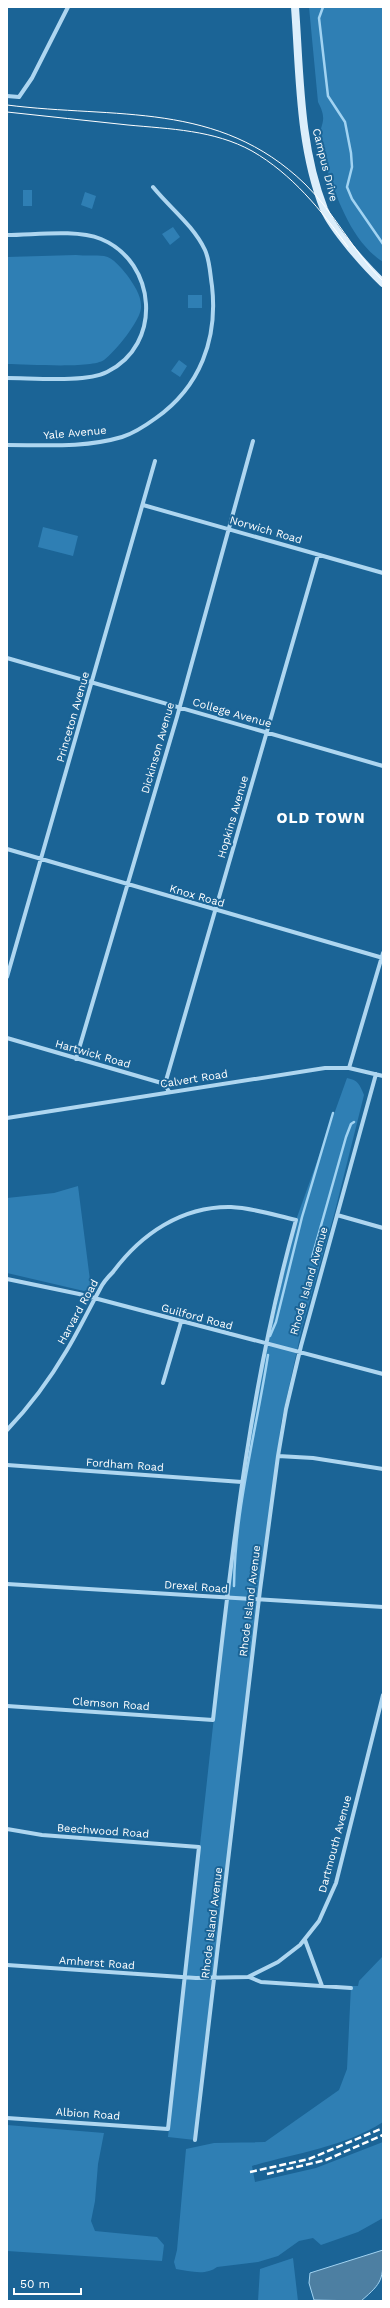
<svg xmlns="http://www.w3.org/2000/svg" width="390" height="2308" font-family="'Work Sans',sans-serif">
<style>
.green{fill:#2f7fb4}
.water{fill:#4d7fa2;stroke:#a1d3f2}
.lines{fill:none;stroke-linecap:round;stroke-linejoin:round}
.stream{stroke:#a1d3f2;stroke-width:2.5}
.minor{stroke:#aed6f0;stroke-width:4}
.secondary{stroke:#dceefb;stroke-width:8}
.tram{stroke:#fff;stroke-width:1}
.rail{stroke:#fff;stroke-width:2.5;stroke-dasharray:7 3;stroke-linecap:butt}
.labels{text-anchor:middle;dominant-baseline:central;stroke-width:4;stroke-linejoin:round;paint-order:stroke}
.street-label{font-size:11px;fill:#fff;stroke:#1b6496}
.district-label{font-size:15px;font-weight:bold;letter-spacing:1px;fill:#fff;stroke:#1b6496}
</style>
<rect width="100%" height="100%" fill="#1b6496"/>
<path class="green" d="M 309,7 L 383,7 L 383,262 C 352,242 337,199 326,166 C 324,159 319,150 319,142 C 319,123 329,123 318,102 Z
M 23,190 L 32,190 L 32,206 L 23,206 Z
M 85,192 L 96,196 L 92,209 L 81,205 Z
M 173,227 L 180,237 L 170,245 L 162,234 Z
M 76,255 C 85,256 95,255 104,256 C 114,258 121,268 127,275 C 134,285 142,296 141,308 C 140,321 115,352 104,360 C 91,369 26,364 7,364 L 7,257 Z
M 188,295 L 202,295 L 202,308 L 188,308 Z
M 179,360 L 187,366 L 180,377 L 171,371 Z
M 43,527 L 78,536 L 73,556 L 38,547 Z
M 347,1078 C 358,1080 360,1085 364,1095 L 334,1215 L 302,1328 L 281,1423 L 195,2140 L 168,2137 L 227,1598 L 252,1413 L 296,1220 Z
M 78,1186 L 91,1288 L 84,1291 L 7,1273 L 7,1198 L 54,1193 Z
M 383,1956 L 383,2122 C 344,2147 296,2153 252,2166 L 255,2182 L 316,2168 L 383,2142 L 383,2218 L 358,2232 L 321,2245 L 313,2238 L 299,2241 L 278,2256 L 258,2262 L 217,2267 C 206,2276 189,2271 176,2269 L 174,2262 L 177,2250 L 186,2149 L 214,2143 L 265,2142 L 339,2090 L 347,2069 L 351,1986 L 358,1986 L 359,1981 Z
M 7,2125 L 104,2133 L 98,2164 L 95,2201 L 91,2221 L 95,2231 L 157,2237 L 164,2245 L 162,2261 L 7,2251 Z
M 293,2258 L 298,2301 L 258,2301 L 260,2269 Z"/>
<path class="water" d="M 383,2250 C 383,2280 383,2282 361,2301 L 314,2300 L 309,2283 L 310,2273 Z"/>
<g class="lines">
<path class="stream" d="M 323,7 L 319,18 L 328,96 L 345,122 L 351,153 L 352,167 L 347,187 L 352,199 L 383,244
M 311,1261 L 346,1137 L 351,1124 L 354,1122
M 270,1336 L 276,1322 L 302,1217 L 333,1113
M 234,1586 C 235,1508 256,1432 268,1355"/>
<path class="minor" d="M 7,96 L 19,97 L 32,78 L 68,7
M 7,235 C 35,235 75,229 101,239 C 157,262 163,345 107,372 C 85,383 33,378 7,378
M 7,445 C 45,445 85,448 122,437 C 135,433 145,426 156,418 C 200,387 218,339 212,286 C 210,274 210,261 205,250 C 193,225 170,208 153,187
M 143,505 L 383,573
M 7,658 L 383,766
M 7,849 L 383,958
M 7,977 L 155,461
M 7,1038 L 165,1084 L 169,1092
M 76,1059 L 177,717 L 253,441
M 349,1068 L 383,953
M 165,1084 L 318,555
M 7,1118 L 325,1068 L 349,1068 L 383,1076
M 337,1215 L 383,1228
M 7,1279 L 79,1294 L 383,1374
M 163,1383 L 181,1322
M 7,1430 C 30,1406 50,1379 67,1350 C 79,1330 89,1309 100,1289 C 103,1282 108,1277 113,1272 C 141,1234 182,1206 231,1207 C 253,1208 274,1215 296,1220 C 250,1384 232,1551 213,1720 L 7,1706
M 278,1456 L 313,1458 L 383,1469
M 7,1465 L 242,1482
M 7,1584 L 383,1607
M 7,1829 L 42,1835 L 199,1847 L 168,2129 L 7,2118
M 305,1940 L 322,1986
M 7,1965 L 196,1978 L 248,1977 L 278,1962 L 300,1945 L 319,1921 L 336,1883 L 383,1695
M 249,1977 L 261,1982 L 351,1988
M 195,2140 L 260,1590 L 278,1456 L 286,1409 L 301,1346 L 376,1074"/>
<path class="secondary" d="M 295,7 C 300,74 299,146 324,209 C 333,230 366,267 383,283"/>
<path class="tram" d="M 7,105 C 116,119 218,100 305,184 C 335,213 353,252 383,281
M 7,112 C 47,116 88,121 128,125 C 170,129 214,130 252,151 C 292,174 321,210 348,247"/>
<path class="rail" d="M 250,2172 L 309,2159 L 383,2128
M 267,2174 L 326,2160 L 383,2135"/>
</g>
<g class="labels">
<g class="street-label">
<text transform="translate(325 165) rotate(76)">Campus Drive</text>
<text transform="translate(75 433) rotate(-5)">Yale Avenue</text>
<text transform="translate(266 530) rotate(16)">Norwich Road</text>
<text transform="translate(232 713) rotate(16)">College Avenue</text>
<text transform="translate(73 717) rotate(-74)">Princeton Avenue</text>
<text transform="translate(158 748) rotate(-74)">Dickinson Avenue</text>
<text transform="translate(233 817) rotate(-74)">Hopkins Avenue</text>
<text transform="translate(197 896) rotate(16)">Knox Road</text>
<text transform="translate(93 1054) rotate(16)">Hartwick Road</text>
<text transform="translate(194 1079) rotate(-9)">Calvert Road</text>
<text transform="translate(309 1281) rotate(-74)">Rhode Island Avenue</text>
<text transform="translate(78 1312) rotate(-61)">Harvard Road</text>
<text transform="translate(197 1317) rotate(15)">Guilford Road</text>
<text transform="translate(125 1465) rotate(4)">Fordham Road</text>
<text transform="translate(196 1587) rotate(4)">Drexel Road</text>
<text transform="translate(250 1601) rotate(-83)">Rhode Island Avenue</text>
<text transform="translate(111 1704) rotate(4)">Clemson Road</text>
<text transform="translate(103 1831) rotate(4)">Beechwood Road</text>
<text transform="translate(335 1844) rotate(-75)">Dartmouth Avenue</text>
<text transform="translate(212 1923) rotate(-83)">Rhode Island Avenue</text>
<text transform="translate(97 1963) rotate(4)">Amherst Road</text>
<text transform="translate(88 2114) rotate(4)">Albion Road</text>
</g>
<g class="district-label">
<text x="321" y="818">OLD TOWN</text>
</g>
</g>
<rect width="390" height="2308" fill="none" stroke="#ffffff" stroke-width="16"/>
<path d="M14 2288v6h67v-6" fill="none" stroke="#ffffff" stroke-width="2"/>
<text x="20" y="2288" font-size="12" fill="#ffffff" stroke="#1b6496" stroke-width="3" paint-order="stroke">50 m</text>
</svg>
